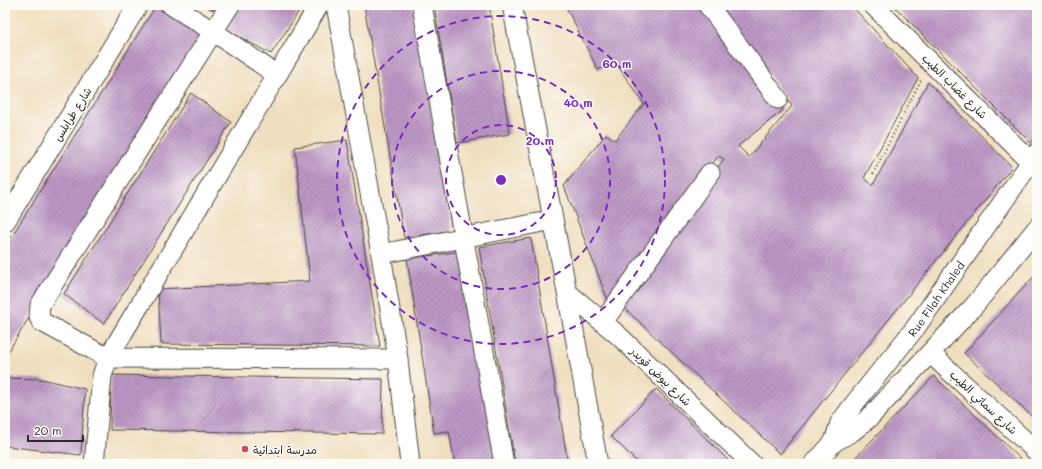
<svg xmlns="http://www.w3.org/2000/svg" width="1042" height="469" font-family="Mali,'Playpen Sans Arabic',sans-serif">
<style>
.building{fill:url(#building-hatch)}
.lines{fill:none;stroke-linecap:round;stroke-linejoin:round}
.street-casing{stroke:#494641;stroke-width:21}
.path{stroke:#494641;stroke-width:2.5;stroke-dasharray:1 3;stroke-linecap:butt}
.street{stroke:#fff;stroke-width:19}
.ring{fill:none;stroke:#7b2cbf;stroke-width:2;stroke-dasharray:7 5}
.poi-dot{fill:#d1495b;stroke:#fdfcf7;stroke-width:1.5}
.labels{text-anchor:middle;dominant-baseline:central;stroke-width:3;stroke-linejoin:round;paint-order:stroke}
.street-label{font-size:11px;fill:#2b2b2b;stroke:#fdfcf7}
.poi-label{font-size:11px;fill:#2b2b2b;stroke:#fdfcf7;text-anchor:start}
.centre{fill:#7b2cbf;stroke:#fdfcf7;stroke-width:2}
.ring-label{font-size:12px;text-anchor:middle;font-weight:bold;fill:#7b2cbf;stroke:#fdfcf7;stroke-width:3;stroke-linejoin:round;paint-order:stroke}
</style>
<defs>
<pattern id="building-hatch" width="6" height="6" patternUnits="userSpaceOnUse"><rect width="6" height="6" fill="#bc96c4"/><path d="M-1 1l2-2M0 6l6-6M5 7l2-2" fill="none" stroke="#997b9f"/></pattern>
</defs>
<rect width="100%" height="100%" fill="#fdfcf7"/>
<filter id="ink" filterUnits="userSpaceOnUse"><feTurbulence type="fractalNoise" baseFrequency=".025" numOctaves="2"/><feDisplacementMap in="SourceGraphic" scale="8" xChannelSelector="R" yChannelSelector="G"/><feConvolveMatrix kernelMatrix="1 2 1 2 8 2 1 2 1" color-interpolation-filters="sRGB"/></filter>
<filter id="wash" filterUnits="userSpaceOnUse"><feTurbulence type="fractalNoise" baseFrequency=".012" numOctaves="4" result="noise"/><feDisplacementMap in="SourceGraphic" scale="16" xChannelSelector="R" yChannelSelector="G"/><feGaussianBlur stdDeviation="0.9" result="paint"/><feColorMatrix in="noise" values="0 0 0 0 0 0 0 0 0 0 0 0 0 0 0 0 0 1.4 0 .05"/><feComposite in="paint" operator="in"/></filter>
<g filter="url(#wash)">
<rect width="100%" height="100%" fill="#f0dfbf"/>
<g id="blocks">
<path class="building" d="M 203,5 L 216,5 L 213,10 Z
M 240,5 L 303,5 L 271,54 L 225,29 Z
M 364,5 L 413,5 L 452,230 L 404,238 Z
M 434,5 L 489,5 L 510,134 L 457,143 Z
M 565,5 L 705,5 L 783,110 L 738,146 L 749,157 L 792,106 L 718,5 L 851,5 L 918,78 L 864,178 L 873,185 L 928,82 L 1012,167 L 780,454 L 618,302 L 724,159 L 718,156 L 609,303 L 564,186 L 606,134 L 615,140 L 644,104 L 615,62 L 598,70 Z
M 893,5 L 1037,5 L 1037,136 L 1031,143 Z
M 155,7 L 202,34 L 5,357 L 5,247 Z
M 191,93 L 231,122 L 104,324 L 64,294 Z
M 347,140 L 380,346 L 161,344 L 158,289 L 310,281 L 295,147 Z
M 531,238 L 568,464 L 515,464 L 479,247 Z
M 462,251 L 498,464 L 455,464 L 449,431 L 434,433 L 407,259 Z
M 1037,273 L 1037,421 L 964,353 Z
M 111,375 L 383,379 L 382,434 L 110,430 Z
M 934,376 L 1026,464 L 849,464 Z
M 5,378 L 42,379 L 85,389 L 81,455 L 5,446 Z
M 656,389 L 732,464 L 639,464 L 611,436 Z"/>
</g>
</g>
<g filter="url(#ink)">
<use href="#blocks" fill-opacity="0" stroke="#494641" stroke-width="1"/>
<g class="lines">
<g class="street-casing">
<g id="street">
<path d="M 171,5 L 214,32 L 277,75"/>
<path d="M 230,5 L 40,305 L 39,317 L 42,322 L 108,358 L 398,359"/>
<path d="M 336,5 L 381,254 L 398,359 L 410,464"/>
<path d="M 422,5 L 504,464"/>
<path d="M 512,5 L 567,292 L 598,464"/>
<path d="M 708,5 L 778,99"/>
<path d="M 873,5 L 1037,168"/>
<path d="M 5,222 L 138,5"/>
<path d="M 381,254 L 553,220"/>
<path d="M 567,292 L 618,335 L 752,464"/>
<path d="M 603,322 L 710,173"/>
<path d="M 930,353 L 1037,452"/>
<path id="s1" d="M 834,442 L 840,423 L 854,404 L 916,327 L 1037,153"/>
<path d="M 94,464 L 102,376 L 108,358 L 319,5"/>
<path d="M 814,464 L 834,442 L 853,431 L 869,418 L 974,306 L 1037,228"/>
</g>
</g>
<path class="path" d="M 873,174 L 922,78"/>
<use href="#street" class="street"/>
</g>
</g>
<g class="ring">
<circle cx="501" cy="180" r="55"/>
<circle cx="501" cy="180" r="109"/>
<circle cx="501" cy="180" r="164"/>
</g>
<circle class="poi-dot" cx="245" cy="449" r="4"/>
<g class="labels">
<g class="street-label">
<text transform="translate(955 86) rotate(45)">شارع غضاب الطيب</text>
<text transform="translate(72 114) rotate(-58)">شارع طرابلس</text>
<text stroke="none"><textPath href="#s1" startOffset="177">Rue Filah Khaled</textPath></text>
<text transform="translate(661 376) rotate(44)">شارع بيوض قويدر</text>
<text transform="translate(984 402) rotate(43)">شارع سماتي الطيب</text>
</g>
<g class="poi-label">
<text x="253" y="449">مدرسة ابتدائية</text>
</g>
</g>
<circle cx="501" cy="180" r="6" class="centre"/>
<g class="ring-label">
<text x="617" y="68">60 m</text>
<text x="578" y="107">40 m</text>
<text x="540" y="145">20 m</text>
</g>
<rect width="1042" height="469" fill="none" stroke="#fdfcf7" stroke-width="20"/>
<path d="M28 435v6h55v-6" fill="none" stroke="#2b2b2b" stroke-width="2"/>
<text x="34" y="435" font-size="12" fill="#2b2b2b" stroke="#fdfcf7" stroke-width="3" paint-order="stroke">20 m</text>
</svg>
